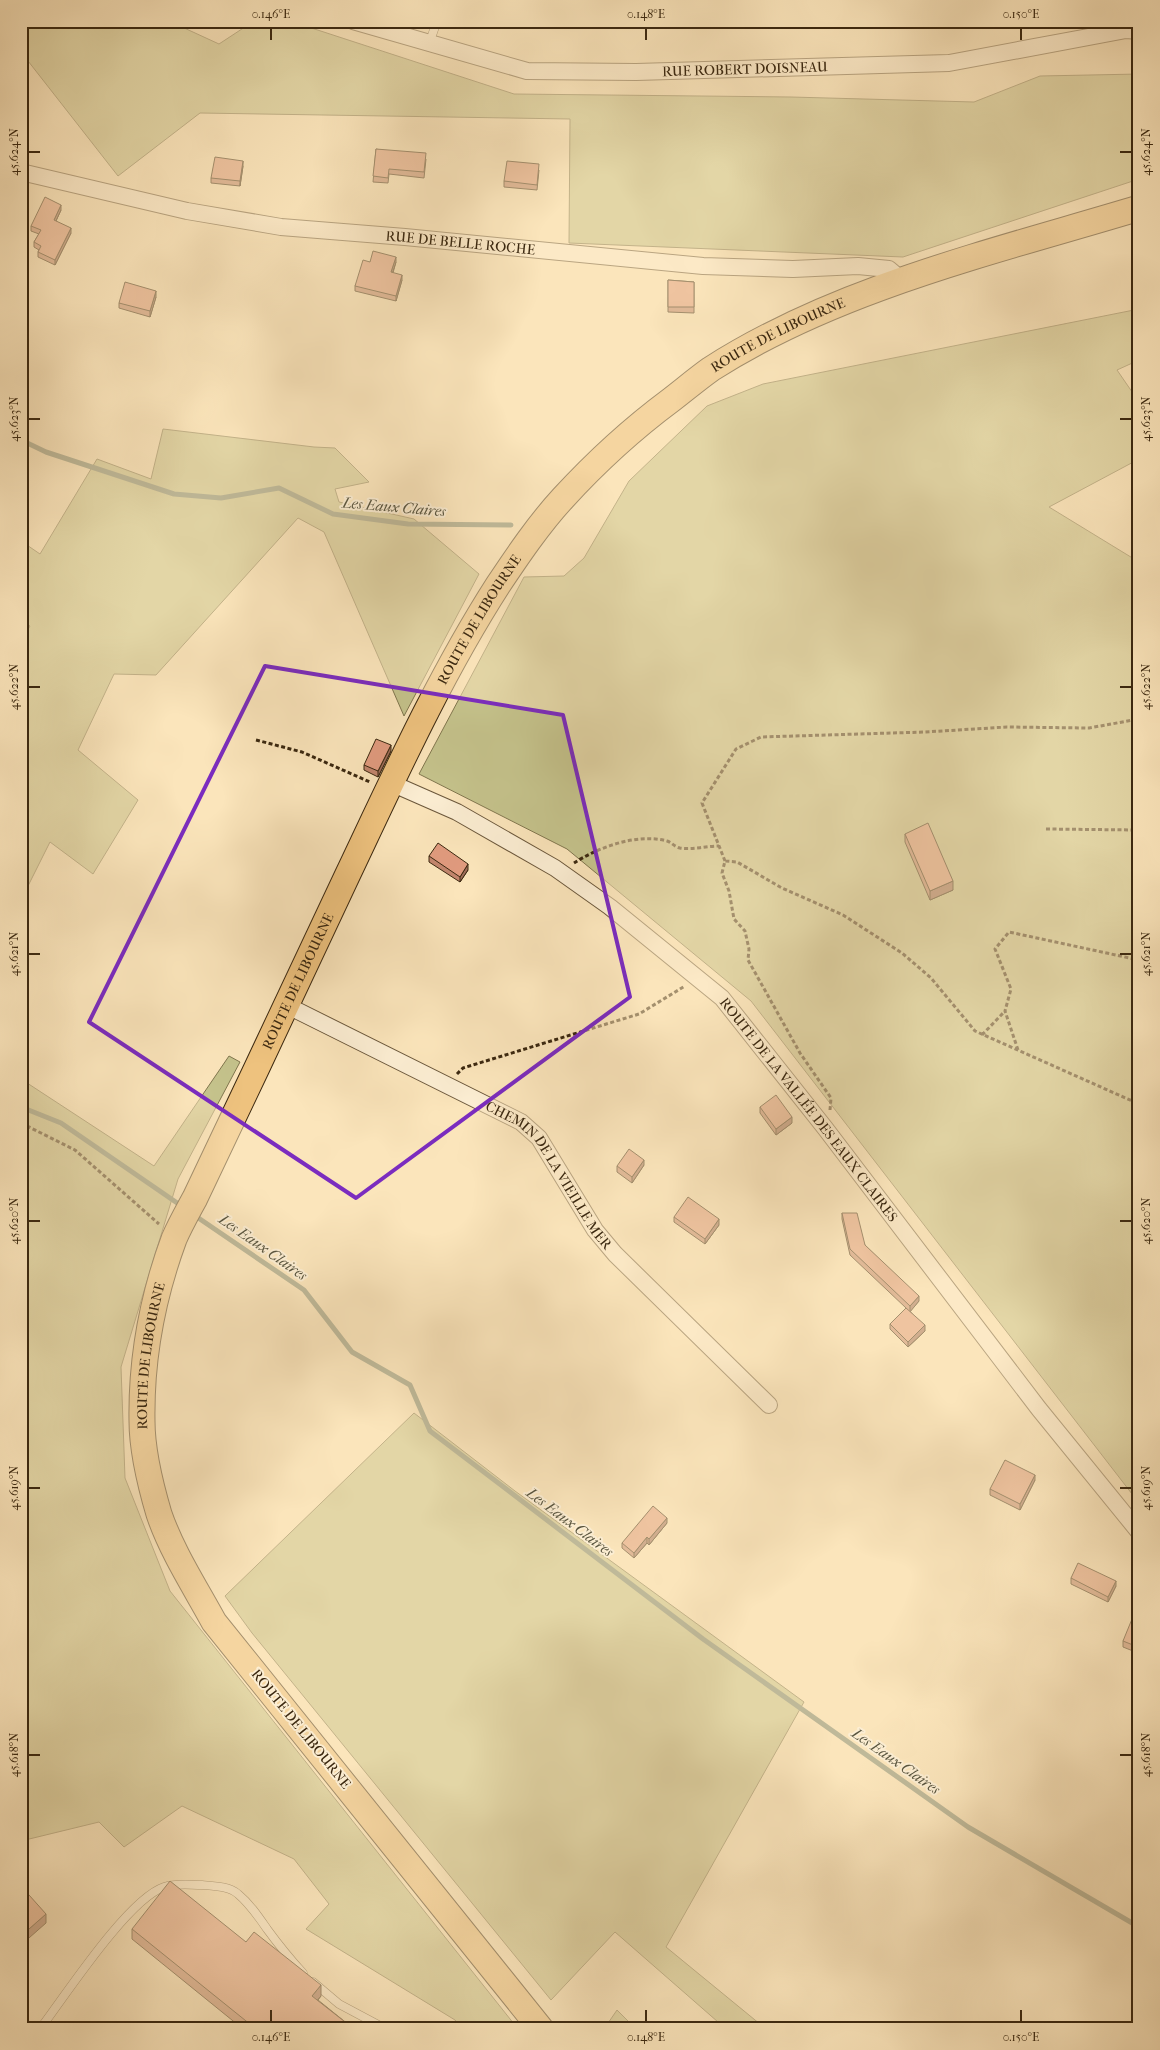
<svg xmlns="http://www.w3.org/2000/svg" width="1160" height="2050" font-family="'IM FELL French Canon',serif">
<style>
.green{fill:#c5c38c;stroke:#80764e}
.lines{fill:none;stroke-linecap:round;stroke-linejoin:round}
.stream{stroke:#77836f;stroke-width:5}
.lane-casing{stroke:#6b573b;stroke-width:9}
.street-casing{stroke:#6b573b;stroke-width:18}
.primary-casing{stroke:#3b2810;stroke-width:27}
.path{stroke:#3b2810;stroke-width:3;stroke-dasharray:4 2.5;stroke-linecap:butt}
.lane{stroke:#fceed3;stroke-width:8}
.street{stroke:#fceed3;stroke-width:16}
.primary{stroke:#eec27e;stroke-width:25}
.wall{fill:#c2856d;stroke:#3b2810}
.shaded-wall{fill:#9e6c59;stroke:#3b2810}
.building{fill:#e19b7f;stroke:#3b2810}
.marked{fill:none;stroke:#7b2cbf;stroke-width:4;stroke-linejoin:round}
.ticks{fill:none;stroke:#3b2810;stroke-width:2}
.labels{text-anchor:middle;dominant-baseline:central;stroke-width:4;stroke-linejoin:round;paint-order:stroke}
.street-label{font-size:14px;fill:#3b2810;stroke:#fceed3}
.water-label{font-size:15px;font-style:italic;fill:#59553f;stroke:#fceed3}
.neatline{fill:none;stroke:#3b2810;stroke-width:2}
.ticks-label{font-size:12px;text-anchor:middle;fill:#3b2810}
</style>
<rect width="100%" height="100%" fill="#fbe5bb"/>
<filter id="stains"><feTurbulence type="fractalNoise" baseFrequency=".004" numOctaves="4"/><feColorMatrix values="0 0 0 0 .2 0 0 0 0 .09 0 0 0 0 .02 0 0 0 .5 -.17"/></filter>
<radialGradient id="worn" r=".72"><stop offset=".6" stop-color="#630" stop-opacity="0"/><stop offset="1" stop-color="#630" stop-opacity=".3"/></radialGradient>
<path class="green" d="M 21,21 L 169,21 L 219,44 L 254,21 L 290,21 L 514,94 L 791,97 L 974,102 L 1040,76 L 1139,74 L 1139,179 L 903,257 L 569,243 L 570,119 L 200,113 L 118,176 L 21,52 Z
M 1139,309 L 1139,360 L 1117,370 L 1139,402 L 1139,459 L 1049,507 L 1139,562 L 1139,1503 L 751,1001 L 567,849 L 419,774 L 524,577 L 564,576 L 584,558 L 629,481 L 707,406 L 763,384 Z
M 163,429 L 314,447 L 335,448 L 369,482 L 335,489 L 339,502 L 414,519 L 479,574 L 404,716 L 324,532 L 298,518 L 156,675 L 114,674 L 78,750 L 138,800 L 93,874 L 50,842 L 21,900 L 21,642 L 30,626 L 21,620 L 21,541 L 40,554 L 97,459 L 151,479 Z
M 229,1056 L 240,1062 L 178,1179 L 121,1367 L 125,1478 L 170,1591 L 518,2029 L 463,2029 L 455,2020 L 306,1929 L 329,1904 L 294,1859 L 182,1806 L 124,1847 L 99,1822 L 21,1841 L 21,1079 L 154,1166 Z
M 414,1413 L 515,1491 L 804,1702 L 666,1947 L 766,2029 L 726,2029 L 615,1932 L 551,2000 L 252,1633 L 225,1596 Z
M 617,2010 L 636,2029 L 604,2029 Z"/>
<g class="lines">
<path class="stream" d="M 21,440 L 46,452 L 174,494 L 221,498 L 279,488 L 333,514 L 408,524 L 511,525
M 21,1107 L 61,1123 L 183,1207
M 194,1215 L 304,1290 L 352,1352 L 410,1385 L 430,1431 L 703,1639 L 968,1827 L 1139,1927"/>
<g class="lane-casing">
<path id="lane" d="M 429,44 L 437,21
M 313,1982 L 339,2004 L 386,2029
M 40,2029 C 65,1996 128,1899 164,1887 C 176,1883 189,1885 202,1885 C 213,1886 229,1886 238,1894 C 250,1904 258,1916 267,1929 C 278,1944 290,1959 303,1973"/>
</g>
<g class="street-casing">
<g id="street">
<path id="s1" d="M 353,21 L 527,71 L 636,72 L 949,63 L 1126,30 L 1139,31"/>
<path id="s2" d="M 21,172 L 187,211 L 281,227 L 405,237 L 703,266 L 793,269 L 858,266 L 889,269 L 902,280"/>
<path id="s3" d="M 391,783 L 457,812 L 555,868 L 610,907 L 722,998 L 825,1128 L 1039,1409 L 1139,1532"/>
<path id="s4" d="M 287,1004 L 294,1009 L 521,1122 L 539,1138 L 595,1230 L 615,1254 L 769,1405"/>
</g>
</g>
<g class="primary-casing">
<g id="primary">
<path id="s5" d="M 541,2029 L 214,1622 C 195,1587 172,1552 159,1514 C 151,1487 142,1450 142,1421 C 141,1360 153,1296 174,1239 C 180,1225 188,1211 195,1198 C 246,1091 297,983 347,876 C 394,777 439,677 498,585 C 518,555 539,524 563,498 C 596,462 632,429 671,400 C 684,390 697,379 711,369 C 837,288 997,251 1139,208"/>
</g>
</g>
<path class="path" d="M 256,740 L 302,752 L 370,782
M 1046,829 L 1139,830
M 725,861 L 702,803 L 736,749 L 761,737 L 925,732 L 1007,727 L 1089,728 L 1139,719
M 574,863 C 599,847 637,833 667,841 C 671,842 675,847 680,848 C 692,850 707,846 719,846
M 982,1035 L 1005,1011
M 1018,1050 L 1005,1011 L 1011,989 L 995,949 L 1009,932 L 1139,960
M 457,1074 L 463,1068 L 639,1014 L 685,986
M 830,1110 L 831,1098 L 800,1053 L 748,960 L 749,949 L 745,931 L 734,919 L 729,891 L 722,873 L 725,861 L 737,862 L 782,888 L 843,915 L 902,953 L 931,978 L 975,1031 L 1139,1104
M 21,1123 L 75,1150 L 159,1224"/>
<use href="#lane" class="lane"/>
<use href="#street" class="street"/>
<use href="#primary" class="primary"/>
</g>
<path class="wall" d="M 376,149 L 426,159 L 424,178 L 389,174 L 388,183 L 373,182 Z
M 243,166 L 240,186 L 211,183 L 211,178 Z
M 539,170 L 537,190 L 504,187 L 504,181 Z
M 61,210 L 56,221 L 71,233 L 55,265 L 38,257 L 38,252 L 39,250 L 34,247 L 34,242 L 39,234 L 31,231 L 31,226 Z
M 370,262 L 396,262 L 393,273 L 402,280 L 396,301 L 355,291 L 355,286 Z
M 668,280 L 694,282 L 694,313 L 668,312 Z
M 156,297 L 150,317 L 119,308 L 119,303 Z
M 391,751 L 378,777 L 364,770 L 364,765 Z
M 905,834 L 953,890 L 930,900 L 905,842 Z
M 429,856 L 468,870 L 460,882 L 429,862 Z
M 760,1107 L 792,1123 L 776,1135 L 760,1113 Z
M 644,1165 L 632,1183 L 617,1172 L 617,1166 Z
M 842,1213 L 865,1245 L 919,1301 L 910,1311 L 925,1331 L 908,1347 L 890,1329 L 890,1324 L 906,1308 L 850,1255 L 842,1219 Z
M 674,1217 L 719,1225 L 705,1244 L 674,1222 Z
M 1035,1480 L 1020,1510 L 990,1495 L 990,1489 Z
M 667,1523 L 649,1545 L 647,1543 L 634,1558 L 622,1548 L 622,1543 Z
M 1071,1578 L 1116,1586 L 1108,1602 L 1071,1584 Z
M 1139,1621 L 1139,1651 L 1138,1653 L 1123,1647 L 1123,1641 Z
M 132,1929 L 246,1942 L 321,1996 L 318,2000 L 354,2029 L 243,2029 L 132,1939 Z"/>
<path class="shaded-wall" d="M 243,161 L 243,166 L 240,186 L 240,181 Z
M 61,205 L 61,210 L 54,225 L 54,220 Z
M 71,228 L 71,233 L 55,265 L 55,260 Z
M 396,257 L 396,262 L 391,277 L 391,272 Z
M 402,275 L 402,280 L 396,301 L 396,296 Z
M 156,291 L 156,297 L 150,317 L 150,311 Z
M 391,745 L 391,751 L 378,777 L 378,771 Z
M 468,864 L 468,870 L 460,882 L 460,877 Z
M 953,881 L 953,890 L 930,900 L 930,891 Z
M 792,1117 L 792,1123 L 776,1135 L 776,1129 Z
M 644,1160 L 644,1165 L 632,1183 L 632,1177 Z
M 719,1219 L 719,1225 L 705,1244 L 705,1239 Z
M 919,1296 L 919,1301 L 910,1312 L 910,1306 Z
M 925,1325 L 925,1331 L 908,1347 L 908,1342 Z
M 1035,1475 L 1035,1480 L 1020,1510 L 1020,1504 Z
M 667,1518 L 667,1523 L 649,1545 L 649,1539 Z
M 647,1537 L 647,1543 L 634,1558 L 634,1553 Z
M 1116,1581 L 1116,1586 L 1108,1602 L 1108,1597 Z
M 46,1914 L 46,1923 L 21,1945 L 21,1936 Z
M 321,1985 L 321,1996 L 312,2006 L 312,1996 Z"/>
<path class="building" d="M 376,149 L 426,153 L 424,172 L 389,169 L 388,178 L 373,176 Z
M 215,157 L 243,161 L 240,181 L 211,178 Z
M 507,161 L 539,164 L 537,185 L 504,181 Z
M 45,197 L 61,205 L 54,220 L 71,228 L 55,260 L 38,252 L 41,246 L 34,242 L 41,230 L 31,226 Z
M 373,251 L 396,257 L 391,272 L 402,275 L 396,296 L 355,286 L 363,260 L 370,262 Z
M 668,280 L 694,282 L 694,307 L 668,307 Z
M 125,282 L 156,291 L 150,311 L 119,303 Z
M 376,739 L 391,745 L 378,771 L 364,765 Z
M 928,823 L 953,881 L 930,891 L 905,834 Z
M 438,843 L 468,864 L 460,877 L 429,856 Z
M 776,1095 L 792,1117 L 776,1129 L 760,1107 Z
M 629,1149 L 644,1160 L 632,1177 L 617,1166 Z
M 688,1197 L 719,1219 L 705,1239 L 674,1217 Z
M 842,1213 L 857,1213 L 865,1245 L 919,1296 L 910,1306 L 850,1249 Z
M 906,1308 L 925,1325 L 908,1342 L 890,1324 Z
M 1005,1460 L 1035,1475 L 1020,1504 L 990,1489 Z
M 653,1506 L 667,1518 L 649,1539 L 647,1537 L 634,1553 L 622,1543 Z
M 1078,1563 L 1116,1581 L 1108,1597 L 1071,1578 Z
M 1132,1619 L 1139,1621 L 1138,1647 L 1123,1641 Z
M 170,1881 L 246,1942 L 254,1932 L 321,1985 L 312,1996 L 354,2029 L 256,2029 L 132,1929 Z
M 21,1886 L 46,1914 L 21,1936 Z"/>
<path d="M0 0H1160V2050H0ZM 265,666 L 563,715 L 630,997 L 356,1198 L 89,1022 Z" fill="#fbe5bb" fill-opacity=".55" fill-rule="evenodd"/>
<path class="marked" d="M 265,666 L 563,715 L 630,997 L 356,1198 L 89,1022 Z"/>
<path class="ticks" d="M 271,28 L 271,40M 646,28 L 646,40M 1021,28 L 1021,40M 28,152 L 40,152M 1120,152 L 1132,152M 28,419 L 40,419M 1120,419 L 1132,419M 28,687 L 40,687M 1120,687 L 1132,687M 28,954 L 40,954M 1120,954 L 1132,954M 28,1221 L 40,1221M 1120,1221 L 1132,1221M 28,1488 L 40,1488M 1120,1488 L 1132,1488M 28,1755 L 40,1755M 1120,1755 L 1132,1755M 271,2010 L 271,2022M 646,2010 L 646,2022M 1021,2010 L 1021,2022"/>
<g class="labels">
<g class="street-label">
<text stroke="none"><textPath href="#s1" startOffset="399">RUE ROBERT DOISNEAU</textPath></text>
<text stroke="none"><textPath href="#s2" startOffset="446">RUE DE BELLE ROCHE</textPath></text>
<text stroke="none"><textPath href="#s5" startOffset="2035">ROUTE DE LIBOURNE</textPath></text>
<text stroke="none"><textPath href="#s5" startOffset="1615">ROUTE DE LIBOURNE</textPath></text>
<text stroke="none"><textPath href="#s5" startOffset="1210">ROUTE DE LIBOURNE</textPath></text>
<text stroke="none"><textPath href="#s3" startOffset="538">ROUTE DE LA VALLÉE DES EAUX CLAIRES</textPath></text>
<text stroke="none"><textPath href="#s4" startOffset="320">CHEMIN DE LA VIEILLE MER</textPath></text>
<text stroke="none"><textPath href="#s5" startOffset="804">ROUTE DE LIBOURNE</textPath></text>
<text transform="translate(301 1729) rotate(51)">ROUTE DE LIBOURNE</text>
</g>
<g class="water-label">
<text transform="translate(394 507) rotate(5)">Les Eaux Claires</text>
<text transform="translate(263 1247) rotate(35)">Les Eaux Claires</text>
<text transform="translate(570 1522) rotate(37)">Les Eaux Claires</text>
<text transform="translate(896 1761) rotate(35)">Les Eaux Claires</text>
</g>
</g>
<rect width="1160" height="2050" fill="none" stroke="#fbe5bb" stroke-width="55"/>
<rect x="28" y="28" width="1104" height="1994" class="neatline"/>
<g class="ticks-label">
<text x="271" y="18">0.146°E</text>
<text x="646" y="18">0.148°E</text>
<text x="1021" y="18">0.150°E</text>
<text transform="translate(14 152) rotate(-90)" y="4">45.624°N</text>
<text transform="translate(1146 152) rotate(-90)" y="4">45.624°N</text>
<text transform="translate(14 419) rotate(-90)" y="4">45.623°N</text>
<text transform="translate(1146 419) rotate(-90)" y="4">45.623°N</text>
<text transform="translate(14 687) rotate(-90)" y="4">45.622°N</text>
<text transform="translate(1146 687) rotate(-90)" y="4">45.622°N</text>
<text transform="translate(14 954) rotate(-90)" y="4">45.621°N</text>
<text transform="translate(1146 954) rotate(-90)" y="4">45.621°N</text>
<text transform="translate(14 1221) rotate(-90)" y="4">45.620°N</text>
<text transform="translate(1146 1221) rotate(-90)" y="4">45.620°N</text>
<text transform="translate(14 1488) rotate(-90)" y="4">45.619°N</text>
<text transform="translate(1146 1488) rotate(-90)" y="4">45.619°N</text>
<text transform="translate(14 1755) rotate(-90)" y="4">45.618°N</text>
<text transform="translate(1146 1755) rotate(-90)" y="4">45.618°N</text>
<text x="271" y="2041">0.146°E</text>
<text x="646" y="2041">0.148°E</text>
<text x="1021" y="2041">0.150°E</text>
</g>
<rect width="100%" height="100%" filter="url(#stains)"/>
<rect width="100%" height="100%" fill="url(#worn)"/>
</svg>
